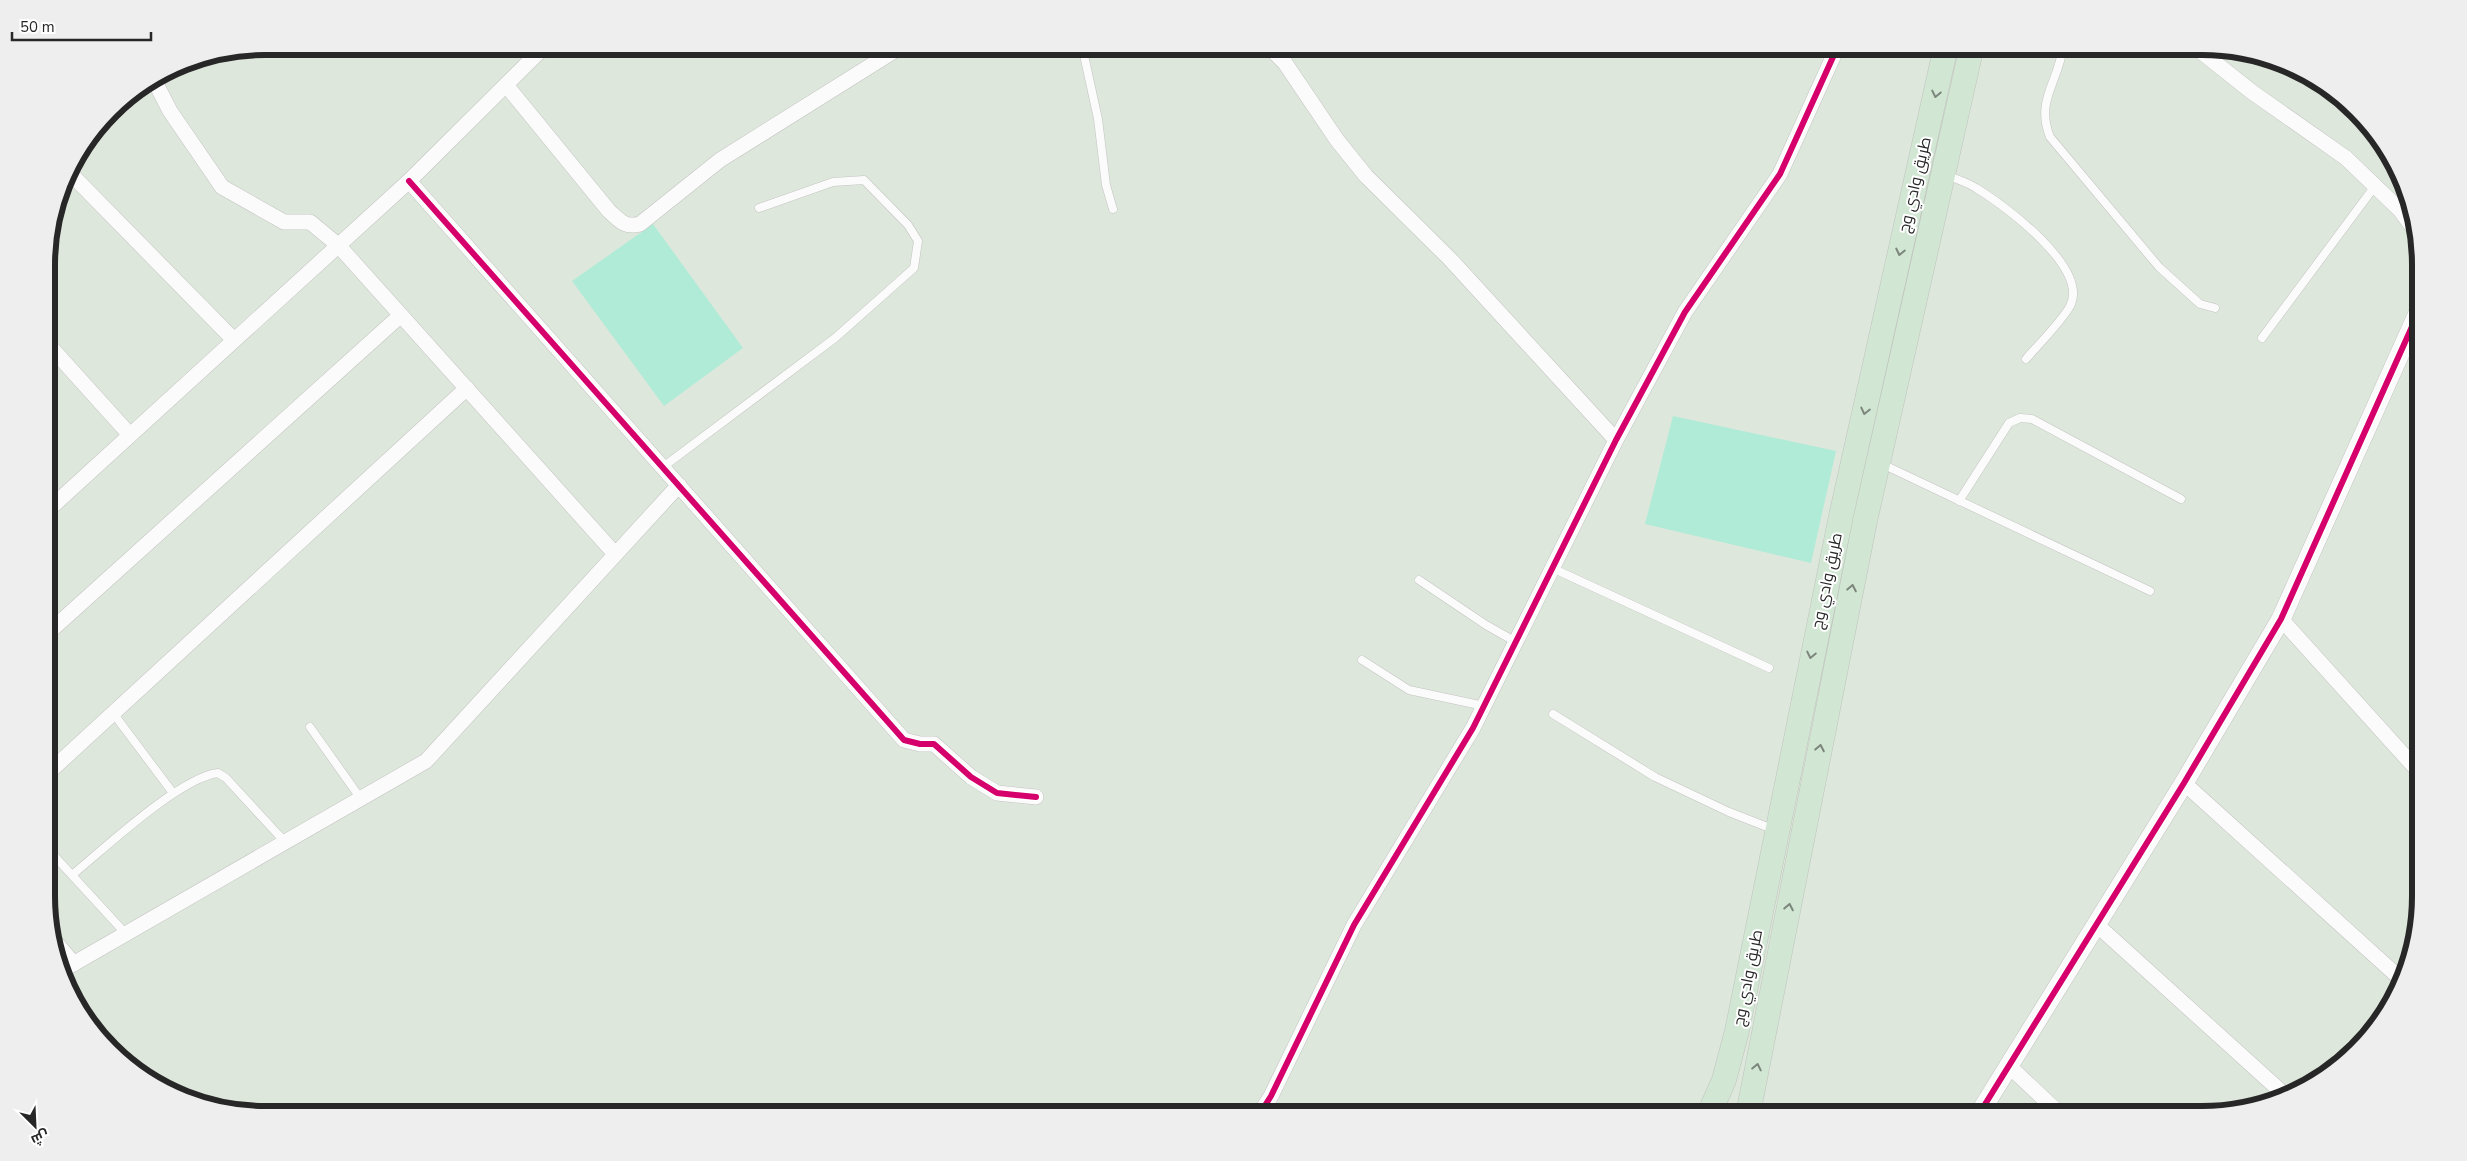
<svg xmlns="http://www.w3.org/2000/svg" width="2467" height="1161" font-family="'Nunito Sans',Cairo,sans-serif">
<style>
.pitch{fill:#b0ebd8}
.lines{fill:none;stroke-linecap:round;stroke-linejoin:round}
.service-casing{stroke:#c3c4c2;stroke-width:9}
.minor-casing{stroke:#c3c4c2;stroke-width:16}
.tertiary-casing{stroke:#c3c4c2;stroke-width:20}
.primary-casing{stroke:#c0c3bf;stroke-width:25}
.service{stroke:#fafbfa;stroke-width:8}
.minor{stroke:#fafbfa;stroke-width:15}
.tertiary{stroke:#fafbfa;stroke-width:19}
.primary{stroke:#d1e6d3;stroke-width:24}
.cycleway-casing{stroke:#fff;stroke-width:9}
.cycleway{stroke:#d6006c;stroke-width:6}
.oneway{stroke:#7c867d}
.labels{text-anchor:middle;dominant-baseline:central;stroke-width:4;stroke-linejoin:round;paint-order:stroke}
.street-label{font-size:16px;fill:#272727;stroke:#fff}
.rim{fill:none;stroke:#272727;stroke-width:6}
</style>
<rect width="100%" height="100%" fill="#dee7dc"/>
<path class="pitch" d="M 653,224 L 743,348 L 664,406 L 572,281 Z
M 1673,416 L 1836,451 L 1811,563 L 1645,524 Z"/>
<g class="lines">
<g class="service-casing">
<path id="service" d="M 1082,46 L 1098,119 L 1106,185 L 1113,209
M 2063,46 C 2059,82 2035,100 2050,137 L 2159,267 L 2200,304 L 2215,308
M 1945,174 C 1955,179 1967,182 1976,188 C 2004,205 2090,268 2070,306 C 2063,320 2038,345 2026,359
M 2262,338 L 2375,186
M 1880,463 L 2150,591
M 663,467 L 835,338 L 914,268 L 918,241 L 908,225 L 864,180 L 833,182 L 759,208
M 1959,501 L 2009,423 L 2020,418 L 2032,419 L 2181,499
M 1552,568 L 1769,668
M 1419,580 L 1486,625 L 1516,642
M 1362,660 L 1409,690 L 1484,706
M 113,713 L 173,793
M 1553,714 L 1655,777 L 1729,812 L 1775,830
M 310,727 L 361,799
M 48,849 L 126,934
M 72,875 C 105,848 179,778 218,773 L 226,778 L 286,843"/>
</g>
<g class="minor-casing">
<path id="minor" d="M 1268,46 L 1285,63 L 1337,140 L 1366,176 L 1449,258 L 1616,440
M 2194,46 L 2252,92 L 2346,158 L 2400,210 L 2419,236
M 154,80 L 170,111 L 222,187 L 284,222 L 310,222 L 338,245 L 615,554
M 506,85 L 609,211 C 620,221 625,228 640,224 L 720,160 L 902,46
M 68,171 L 234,340
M 409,181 L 904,740 L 920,744 L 934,744 L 971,777 L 997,793 L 1036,797
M 47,343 L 130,435
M 47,511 L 409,181 L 545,46
M 2281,619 L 2420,773
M 48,633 L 401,315
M 48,773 L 467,388
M 2184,783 L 2403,981
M 2097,925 L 2286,1096
M 52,938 L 74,964
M 61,971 L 426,761 L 679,485
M 2009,1066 L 2060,1114
M 1259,1115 L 1271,1096 L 1354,925 L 1473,728 L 1616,440 L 1685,312 L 1780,174 L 1838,46"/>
</g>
<g class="tertiary-casing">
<path id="tertiary" d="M 1979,1114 L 2184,783 L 2281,619 L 2419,311"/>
</g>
<g class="primary-casing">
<path id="primary" d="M 1709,1114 L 1724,1080 L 1737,1031 L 1841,516 L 1946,46
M 1748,1114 L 1865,521 L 1972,46"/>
</g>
<use href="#service" class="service"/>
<use href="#minor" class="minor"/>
<use href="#tertiary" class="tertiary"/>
<use href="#primary" class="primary"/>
<g class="cycleway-casing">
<path id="cycleway" d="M 409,181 L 904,740 L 920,744 L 934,744 L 971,777 L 997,793 L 1036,797
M 1979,1114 L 2184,783 L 2281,619 L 2419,311
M 1259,1115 L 1271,1096 L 1354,925 L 1473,728 L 1616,440 L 1685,312 L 1780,174 L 1838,46"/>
</g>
<use href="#cycleway" class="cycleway"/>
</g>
<defs><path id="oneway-chevron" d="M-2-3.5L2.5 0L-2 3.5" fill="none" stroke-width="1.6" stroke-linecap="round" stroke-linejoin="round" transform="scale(1.25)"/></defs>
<g class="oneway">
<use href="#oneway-chevron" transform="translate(1936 94) rotate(102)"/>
<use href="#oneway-chevron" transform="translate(1900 252) rotate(103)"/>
<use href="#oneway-chevron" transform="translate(1865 411) rotate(103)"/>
<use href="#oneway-chevron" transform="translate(1852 588) rotate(-79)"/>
<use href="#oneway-chevron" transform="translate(1811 655) rotate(102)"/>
<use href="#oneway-chevron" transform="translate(1820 748) rotate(-79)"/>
<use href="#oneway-chevron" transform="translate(1789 907) rotate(-79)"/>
<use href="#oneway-chevron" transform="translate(1757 1067) rotate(-78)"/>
</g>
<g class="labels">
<g class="street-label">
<text transform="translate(1915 185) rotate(-77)">طريق وادي وج</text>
<text transform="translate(1827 581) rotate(-78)">طريق وادي وج</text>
<text transform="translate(1748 978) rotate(-79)">طريق وادي وج</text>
</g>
</g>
<path d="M0 0H2467V1161H0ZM265 55H2202A210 210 0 0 1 2412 265V896A210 210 0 0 1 2202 1106H265A210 210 0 0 1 55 896V265A210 210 0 0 1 265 55Z" fill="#eee" fill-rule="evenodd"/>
<path class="rim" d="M265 55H2202A210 210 0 0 1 2412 265V896A210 210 0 0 1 2202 1106H265A210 210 0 0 1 55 896V265A210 210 0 0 1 265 55Z"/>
<g transform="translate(35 1126) rotate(156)" stroke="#ffffff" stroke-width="4" paint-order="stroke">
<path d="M0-4L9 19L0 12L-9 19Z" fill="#272727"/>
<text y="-8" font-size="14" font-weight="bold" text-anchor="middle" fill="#272727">ش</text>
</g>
<path d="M12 32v8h139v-8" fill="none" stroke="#272727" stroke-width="2.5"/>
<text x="20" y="32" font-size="15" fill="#272727" stroke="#ffffff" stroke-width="4" paint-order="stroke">50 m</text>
</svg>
